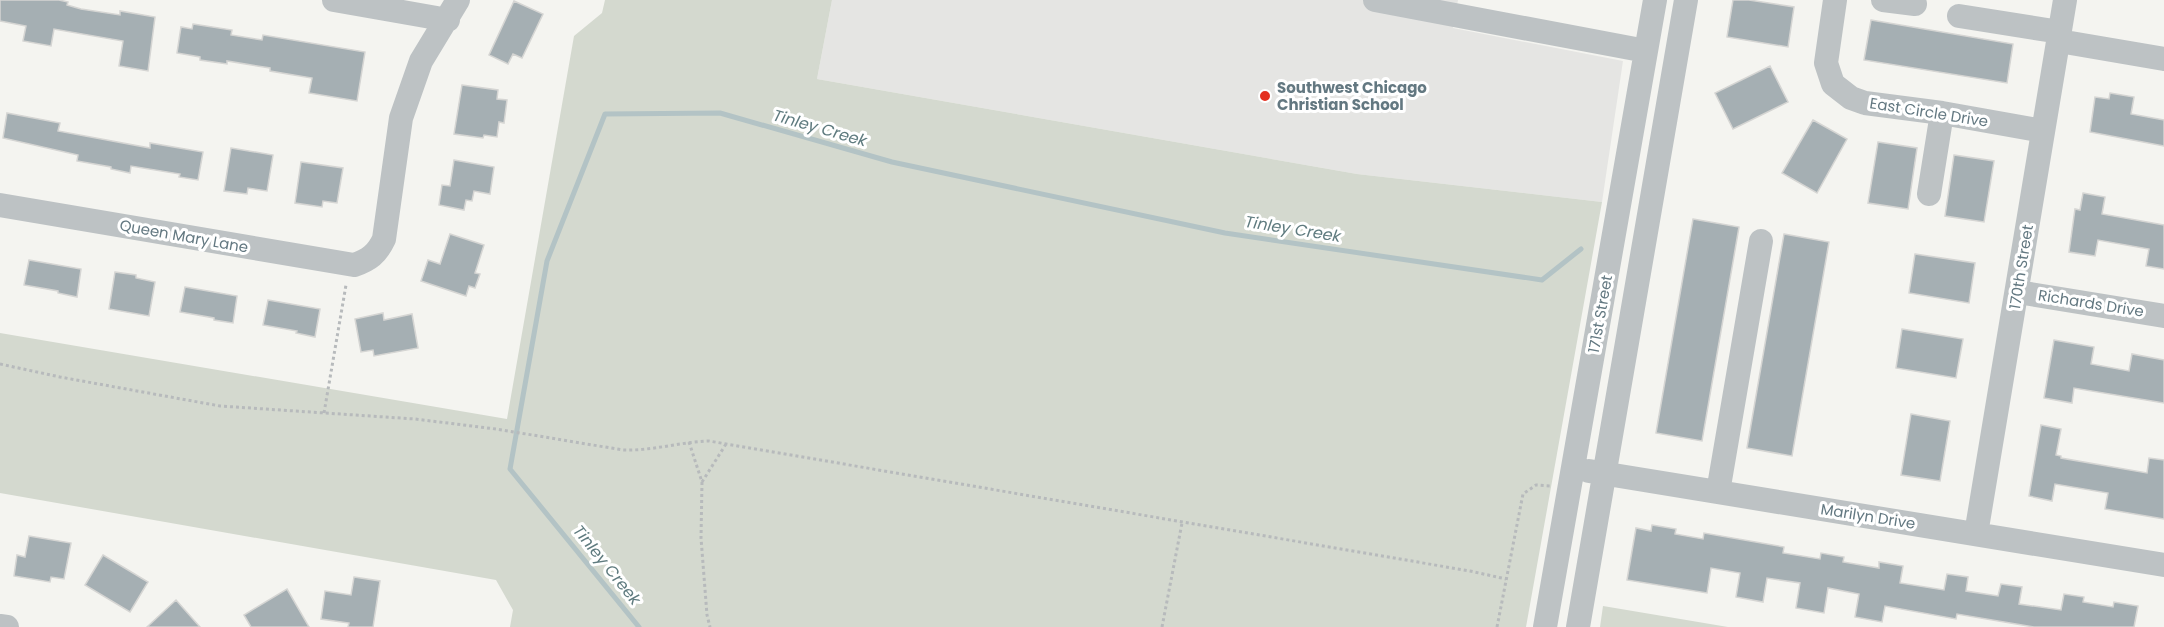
<svg xmlns="http://www.w3.org/2000/svg" width="2164" height="627" font-family="Poppins,sans-serif">
<style>
.built{fill:#e5e5e3}
.green{fill:#d4d9cf}
.lines{fill:none;stroke-linecap:round;stroke-linejoin:round}
.stream{stroke:#b3c3c5;stroke-width:5}
.building{fill:#a5afb3;stroke:#d5d5d3;stroke-width:1.5}
.path{stroke:#b7babc;stroke-width:3;stroke-dasharray:3 3;stroke-linecap:butt}
.minor{stroke:#bdc2c4;stroke-width:24}
.poi-dot{fill:#e43020;stroke:#fff;stroke-width:2}
.labels{text-anchor:middle;dominant-baseline:central;stroke-width:6;stroke-linejoin:round;paint-order:stroke}
.poi-label{font-size:15px;font-weight:bold;fill:#637881;stroke:#fff;text-anchor:start}
.street-label{font-size:15px;fill:#637881;stroke:#fff}
.water-label{font-size:16px;font-style:italic;fill:#5f7b7f;stroke:#fff}
</style>
<rect width="100%" height="100%" fill="#f4f4f0"/>
<path class="built" d="M 832,0 L 1458,0 L 1453,28 L 1623,61 L 1602,202 L 1357,174 L 817,79 Z"/>
<path class="green" d="M 605,0 L 832,0 L 817,79 L 1357,174 L 1602,202 L 1526,627 L 510,627 L 513,610 L 496,580 L 0,493 L 0,333 L 507,419 L 574,36 L 602,13 Z
M 1603,606 L 1728,627 L 1600,627 Z"/>
<g class="lines">
<path class="stream" d="M 639,627 L 510,469 L 547,261 L 605,114 L 720,113 L 892,162 L 1225,233 L 1542,280 L 1581,249"/>
</g>
<path class="building" d="M 0,0 L 59,0 L 68,2 L 67,5 L 81,9 L 120,15 L 120,11 L 155,17 L 148,71 L 119,66 L 123,41 L 54,29 L 51,46 L 23,41 L 26,26 L 0,21 Z
M 1733,0 L 1749,0 L 1794,7 L 1788,47 L 1727,37 Z
M 514,1 L 543,14 L 522,58 L 513,54 L 508,64 L 489,55 Z
M 1871,20 L 2013,44 L 2007,83 L 1864,60 Z
M 193,24 L 232,30 L 231,35 L 262,40 L 263,35 L 365,52 L 357,101 L 309,93 L 312,78 L 270,71 L 270,68 L 227,61 L 227,64 L 200,60 L 200,57 L 177,53 L 181,27 L 192,29 Z
M 1770,66 L 1788,102 L 1733,129 L 1715,93 Z
M 462,85 L 498,90 L 497,99 L 507,100 L 504,123 L 499,122 L 497,137 L 484,135 L 483,138 L 454,134 Z
M 2110,93 L 2134,97 L 2131,114 L 2164,120 L 2164,146 L 2090,132 L 2095,97 L 2109,99 Z
M 7,113 L 60,123 L 58,131 L 150,148 L 150,143 L 203,152 L 198,180 L 179,177 L 180,174 L 131,166 L 130,173 L 111,169 L 111,167 L 77,161 L 78,155 L 3,138 Z
M 1813,120 L 1847,139 L 1817,193 L 1782,173 Z
M 1878,142 L 1917,148 L 1908,209 L 1868,203 Z
M 231,148 L 273,155 L 267,191 L 248,188 L 247,194 L 224,191 Z
M 1954,155 L 1994,161 L 1984,222 L 1945,216 Z
M 454,160 L 494,167 L 490,194 L 474,191 L 472,201 L 466,200 L 464,210 L 439,205 L 442,185 L 450,186 Z
M 301,162 L 343,168 L 337,203 L 323,201 L 322,207 L 295,203 Z
M 2083,193 L 2105,197 L 2102,214 L 2164,225 L 2164,269 L 2146,266 L 2149,249 L 2098,240 L 2095,256 L 2069,252 L 2075,209 L 2080,210 Z
M 1693,219 L 1739,227 L 1702,441 L 1656,433 Z
M 450,234 L 484,245 L 475,273 L 480,274 L 475,288 L 469,286 L 466,296 L 421,281 L 428,260 L 440,264 Z
M 1784,234 L 1829,242 L 1792,456 L 1747,448 Z
M 1915,254 L 1975,263 L 1969,303 L 1909,293 Z
M 29,260 L 81,269 L 77,297 L 58,293 L 58,291 L 24,285 Z
M 115,272 L 136,275 L 136,278 L 155,282 L 149,316 L 109,309 Z
M 185,287 L 237,296 L 233,323 L 214,320 L 214,318 L 180,312 Z
M 268,300 L 320,309 L 315,337 L 296,333 L 297,331 L 263,325 Z
M 383,313 L 384,320 L 412,314 L 418,348 L 374,356 L 373,350 L 361,352 L 355,319 Z
M 1902,329 L 1963,339 L 1956,378 L 1896,368 Z
M 2054,340 L 2094,347 L 2091,364 L 2129,371 L 2132,354 L 2164,360 L 2164,403 L 2074,388 L 2072,403 L 2044,398 Z
M 1911,414 L 1950,421 L 1940,481 L 1901,475 Z
M 2041,425 L 2061,429 L 2056,455 L 2061,456 L 2061,458 L 2147,473 L 2149,458 L 2164,460 L 2164,519 L 2105,509 L 2108,493 L 2055,484 L 2052,501 L 2029,496 Z
M 1652,525 L 1676,529 L 1675,534 L 1703,539 L 1704,533 L 1784,547 L 1783,553 L 1820,559 L 1821,553 L 1844,557 L 1843,562 L 1879,568 L 1879,562 L 1903,566 L 1900,583 L 1944,590 L 1947,574 L 1968,577 L 1966,591 L 1998,596 L 2001,584 L 2022,587 L 2019,604 L 2061,610 L 2064,594 L 2084,597 L 2083,602 L 2113,607 L 2114,602 L 2138,606 L 2134,627 L 2034,627 L 1957,614 L 1956,619 L 1885,606 L 1882,622 L 1855,617 L 1859,594 L 1828,588 L 1824,613 L 1796,608 L 1800,583 L 1767,578 L 1763,602 L 1736,597 L 1740,573 L 1711,568 L 1707,593 L 1627,580 L 1636,528 L 1651,531 Z
M 29,536 L 71,543 L 64,579 L 51,577 L 50,582 L 14,576 L 17,555 L 25,557 Z
M 103,555 L 148,582 L 130,612 L 85,585 Z
M 354,577 L 380,581 L 373,627 L 348,627 L 349,623 L 321,619 L 325,591 L 351,595 Z
M 287,589 L 309,627 L 251,627 L 244,615 Z
M 176,600 L 200,627 L 147,627 Z"/>
<g class="lines">
<path class="path" d="M 0,364 L 60,377 L 220,406 L 415,419 L 496,429 L 623,450 C 652,451 680,442 709,441 L 1470,571 L 1506,579
M 324,413 L 346,285
M 689,442 L 702,482 L 726,444
M 702,482 L 701,538 L 707,615 L 710,627
M 1162,627 L 1182,523
M 1497,627 L 1523,494 L 1536,485 L 1550,486"/>
<path class="minor" d="M 334,0 L 448,20
M 1375,0 L 1646,51
M 1835,0 L 1826,63 L 1833,84 L 1851,98 L 1865,103 L 1942,113 L 2043,131
M 1883,0 L 1915,4
M 1959,16 L 2060,32
M 2059,41 L 2164,59
M 1929,194 L 1942,113
M 0,205 L 354,265 C 369,260 377,254 384,239 L 401,118 L 421,61 L 458,0
M 2018,292 L 2164,316
M 1589,471 L 2164,565
M 1718,492 L 1761,241
M 1976,534 L 2065,0
M 0,626 L 7,627
M 1545,627 L 1655,0
M 1578,627 L 1686,0"/>
</g>
<circle class="poi-dot" cx="1265" cy="96" r="6"/>
<g class="labels">
<g class="poi-label">
<text x="1277" y="87">Southwest Chicago<tspan x="1277" dy="17">Christian School</tspan></text>
</g>
<g class="street-label">
<text transform="translate(1929 112) rotate(9)">East Circle Drive</text>
<text transform="translate(184 236) rotate(10)">Queen Mary Lane</text>
<text transform="translate(2021 267) rotate(-81)">170th Street</text>
<text transform="translate(2091 303) rotate(9)">Richards Drive</text>
<text transform="translate(1600 314) rotate(-80)">171st Street</text>
<text transform="translate(1868 516) rotate(9)">Marilyn Drive</text>
</g>
<g class="water-label">
<text transform="translate(820 128) rotate(16)">Tinley Creek</text>
<text transform="translate(1293 229) rotate(9)">Tinley Creek</text>
<text transform="translate(607 565) rotate(51)">Tinley Creek</text>
</g>
</g>
</svg>
